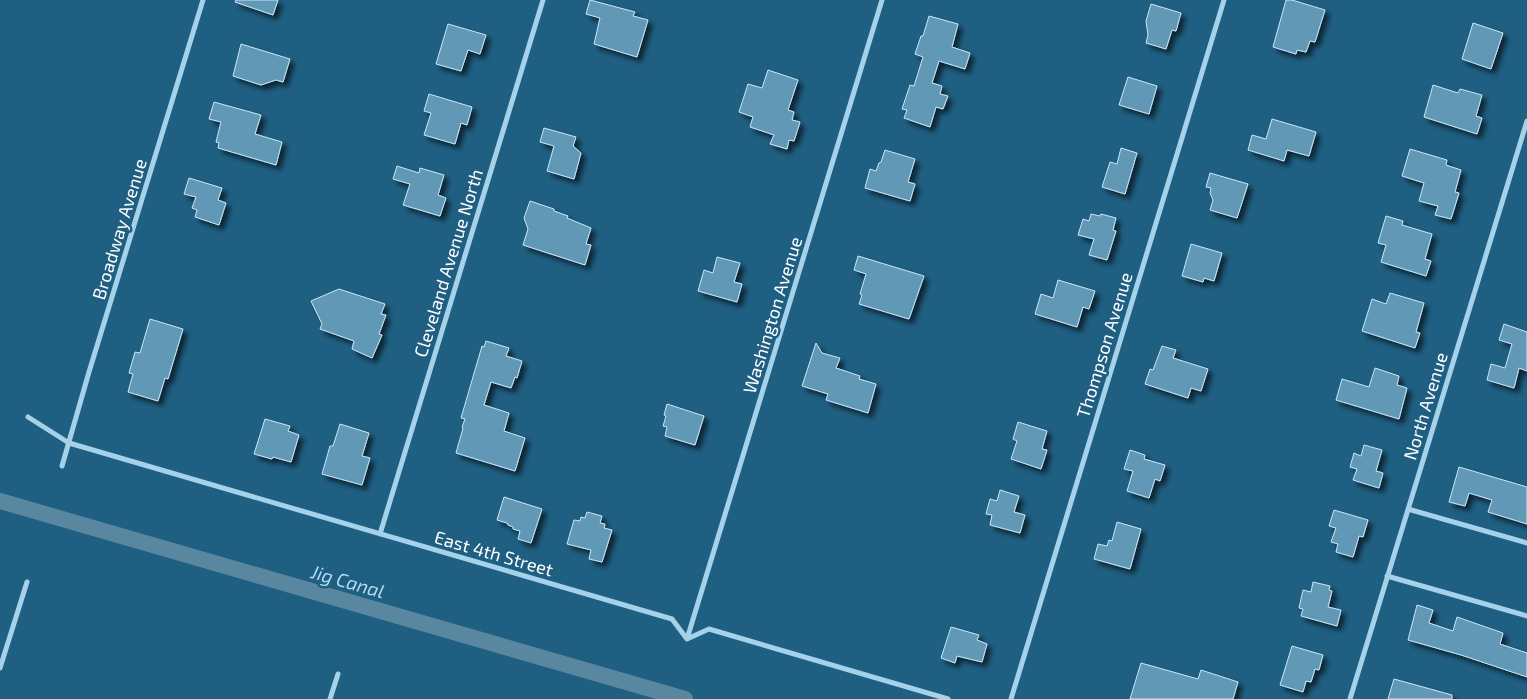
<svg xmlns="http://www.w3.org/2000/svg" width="1527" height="699" font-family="'Exo 2',sans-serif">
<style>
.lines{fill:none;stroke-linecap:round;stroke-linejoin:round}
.canal{stroke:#5a87a0;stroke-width:16}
.building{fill:#6098b6;stroke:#c9e7f7;filter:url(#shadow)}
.street{stroke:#a5d2e9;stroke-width:5}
.labels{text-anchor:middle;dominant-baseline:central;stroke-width:5;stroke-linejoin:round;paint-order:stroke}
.street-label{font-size:18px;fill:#fff;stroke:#1f5f82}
.water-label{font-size:19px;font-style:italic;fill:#b0dbf0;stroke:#1f5f82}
</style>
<defs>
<filter id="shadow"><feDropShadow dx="4.5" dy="4.5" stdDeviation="2.5" flood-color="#0009"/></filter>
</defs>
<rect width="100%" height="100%" fill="#1f5f82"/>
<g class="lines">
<path class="canal" d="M 0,501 L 685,699"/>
</g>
<path class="building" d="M 236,0 L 278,0 L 273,15 L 235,2 Z
M 590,0 L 635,12 L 633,16 L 648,20 L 637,57 L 594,44 L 600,18 L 586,14 Z
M 1286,0 L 1292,0 L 1325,10 L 1315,42 L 1310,41 L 1306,52 L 1297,50 L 1296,54 L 1273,47 Z
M 1151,4 L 1181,13 L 1176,31 L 1172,30 L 1166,49 L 1146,43 L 1148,35 L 1146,21 Z
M 929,16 L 958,24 L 952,47 L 970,53 L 965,69 L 939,61 L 932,83 L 942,86 L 940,94 L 948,96 L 943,109 L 936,107 L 930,127 L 904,118 L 907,110 L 902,109 L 910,85 L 914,86 L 923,57 L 915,54 L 921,36 L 923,36 Z
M 1473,23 L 1503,33 L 1491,69 L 1462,59 Z
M 448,24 L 486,35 L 480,54 L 468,50 L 461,71 L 436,64 Z
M 241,44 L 290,59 L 283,82 L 276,80 L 261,85 L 233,76 Z
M 768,70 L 798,80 L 788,110 L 794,112 L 792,120 L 800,122 L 794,141 L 789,140 L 787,149 L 770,144 L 774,135 L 750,127 L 753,117 L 739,112 L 748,84 L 762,88 Z
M 1128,77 L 1157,86 L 1149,114 L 1119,105 Z
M 1433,85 L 1458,93 L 1460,89 L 1482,95 L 1476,116 L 1482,118 L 1477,134 L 1424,117 Z
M 429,94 L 472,107 L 467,125 L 461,123 L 455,144 L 424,135 L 431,113 L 424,111 Z
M 214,102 L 261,115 L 255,134 L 282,142 L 276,165 L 218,148 L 219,143 L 216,142 L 221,122 L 209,119 Z
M 1272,119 L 1316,132 L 1309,156 L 1287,150 L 1284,161 L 1248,150 L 1252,135 L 1266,139 Z
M 544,128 L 576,137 L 573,146 L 581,153 L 574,179 L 547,171 L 554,146 L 540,142 Z
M 1121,148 L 1137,153 L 1125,194 L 1102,187 L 1110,162 L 1117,164 Z
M 1410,149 L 1447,160 L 1446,165 L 1461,170 L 1455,192 L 1459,193 L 1451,219 L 1435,215 L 1438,206 L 1419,201 L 1424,183 L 1402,176 Z
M 885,150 L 915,159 L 908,182 L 915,184 L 910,201 L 865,188 L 870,169 L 876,171 L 879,163 L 881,162 Z
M 397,166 L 419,173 L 420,168 L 444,175 L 438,195 L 446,198 L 440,216 L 403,205 L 410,184 L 393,179 Z
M 1210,173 L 1248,184 L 1237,218 L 1210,210 L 1213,200 L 1210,193 L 1211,188 L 1206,187 Z
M 189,178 L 222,188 L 218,200 L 226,203 L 219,225 L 195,217 L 197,210 L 192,208 L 196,197 L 184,194 Z
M 530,201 L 554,209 L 554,211 L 568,216 L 567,218 L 591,228 L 586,244 L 591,245 L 585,265 L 523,245 L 528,229 L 524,218 Z
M 1091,214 L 1100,216 L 1101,214 L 1116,218 L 1113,230 L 1116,231 L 1107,260 L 1089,255 L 1094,239 L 1078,235 L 1083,219 L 1089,221 Z
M 1386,216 L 1403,221 L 1402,225 L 1432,234 L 1425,259 L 1431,261 L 1426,276 L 1381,262 L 1386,245 L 1378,243 Z
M 1191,244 L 1222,253 L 1214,281 L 1204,278 L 1203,282 L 1182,276 Z
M 858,256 L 924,276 L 909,319 L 859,304 L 862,295 L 860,294 L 866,274 L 854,270 Z
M 717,257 L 740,263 L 734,282 L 742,284 L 737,302 L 698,291 L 704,270 L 713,273 Z
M 1058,280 L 1095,291 L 1089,309 L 1083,307 L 1077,327 L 1035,314 L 1041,294 L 1053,298 Z
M 339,289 L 385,304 L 381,314 L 386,315 L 379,334 L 382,335 L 372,358 L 352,349 L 354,341 L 320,329 L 322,324 L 311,301 Z
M 1390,293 L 1424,303 L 1416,332 L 1420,333 L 1415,348 L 1362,331 L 1372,299 L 1386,304 Z
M 150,319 L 183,329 L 168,379 L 165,378 L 158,401 L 128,392 L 133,374 L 129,373 L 135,352 L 140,353 Z
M 1504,324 L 1527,332 L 1527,371 L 1519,368 L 1514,388 L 1487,380 L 1491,364 L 1505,368 L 1512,344 L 1499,340 Z
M 486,341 L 509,348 L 506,356 L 522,361 L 517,378 L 515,377 L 511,388 L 491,382 L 484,405 L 509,413 L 504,431 L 525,438 L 515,471 L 456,453 L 463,428 L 462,427 L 465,419 L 461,418 L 482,346 L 484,347 Z
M 816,343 L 822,353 L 840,358 L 836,368 L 860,376 L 859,379 L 876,384 L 868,413 L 826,400 L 828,394 L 802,386 Z
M 1162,346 L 1176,350 L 1173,358 L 1208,369 L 1201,391 L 1191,388 L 1188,398 L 1145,384 L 1150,369 L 1153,370 Z
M 1375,368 L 1399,376 L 1397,385 L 1407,388 L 1399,419 L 1336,400 L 1342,379 L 1369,387 Z
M 667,404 L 704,416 L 695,445 L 665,436 L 667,427 L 663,426 L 666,416 L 664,415 Z
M 265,419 L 290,426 L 288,431 L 299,435 L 291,462 L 273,457 L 272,459 L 254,454 Z
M 1018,422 L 1047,431 L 1042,449 L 1047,450 L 1041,469 L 1011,459 L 1017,441 L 1013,439 Z
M 340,424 L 369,433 L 362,456 L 370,458 L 362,485 L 322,474 L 330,446 L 333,446 Z
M 1364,445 L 1382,450 L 1376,471 L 1383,473 L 1379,488 L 1353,480 L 1357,469 L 1350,467 L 1354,453 L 1361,456 Z
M 1130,450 L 1145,455 L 1144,459 L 1165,465 L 1160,481 L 1155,479 L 1149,498 L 1127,491 L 1133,471 L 1124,469 Z
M 1459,467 L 1527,487 L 1527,524 L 1488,512 L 1492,500 L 1469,493 L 1465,506 L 1449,502 Z
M 1000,490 L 1019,496 L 1014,512 L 1025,515 L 1020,533 L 990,525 L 992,515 L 986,514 L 990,499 L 997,501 Z
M 504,497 L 542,509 L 531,543 L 518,539 L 520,531 L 513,529 L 513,527 L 508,525 L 507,523 L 497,520 Z
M 1334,510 L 1368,520 L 1363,537 L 1359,536 L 1353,557 L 1336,552 L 1338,544 L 1331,542 L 1336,528 L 1329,526 Z
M 587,512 L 602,516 L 600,523 L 605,524 L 604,528 L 612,530 L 602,562 L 589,559 L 591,550 L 567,544 L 574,520 L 580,521 L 581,517 L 585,518 Z
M 1117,522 L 1141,529 L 1130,569 L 1094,559 L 1098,544 L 1107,546 L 1109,540 L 1112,541 Z
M 1313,582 L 1330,586 L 1329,590 L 1332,591 L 1328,607 L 1341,610 L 1337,626 L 1301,616 L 1303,609 L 1299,608 L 1303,590 L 1311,592 Z
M 1417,605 L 1433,610 L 1429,623 L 1453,631 L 1457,617 L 1503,633 L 1500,644 L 1527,653 L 1527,677 L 1461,655 L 1408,640 Z
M 951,627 L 979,635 L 977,640 L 987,644 L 982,662 L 957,656 L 955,663 L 941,658 Z
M 1292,646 L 1323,655 L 1319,670 L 1315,669 L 1311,682 L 1306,681 L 1303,692 L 1280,685 Z
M 1141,663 L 1198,679 L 1201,670 L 1238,682 L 1233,699 L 1130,699 Z
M 1394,679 L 1452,695 L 1452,699 L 1388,699 Z"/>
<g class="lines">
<path class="street" d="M 28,417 L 69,443 L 672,619 L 687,639 L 709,629 L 948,699
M 62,466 L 89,372 L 203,0
M 1408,509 L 1527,543
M 380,534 L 543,0
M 1387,576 L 1527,616
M 687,639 L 882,0
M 0,668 L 27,582
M 330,699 L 338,674
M 1011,699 L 1224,0
M 1350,699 L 1527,121"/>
</g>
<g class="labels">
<g class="street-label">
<text transform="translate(119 229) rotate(-73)">Broadway Avenue</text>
<text transform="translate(448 263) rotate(-73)">Cleveland Avenue North</text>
<text transform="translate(772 315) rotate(-73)">Washington Avenue</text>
<text transform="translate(1104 345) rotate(-73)">Thompson Avenue</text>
<text transform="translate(1425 406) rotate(-73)">North Avenue</text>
<text transform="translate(494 553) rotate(16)">East 4th Street</text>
</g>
<g class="water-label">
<text transform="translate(348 581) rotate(16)">Jig Canal</text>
</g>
</g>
</svg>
